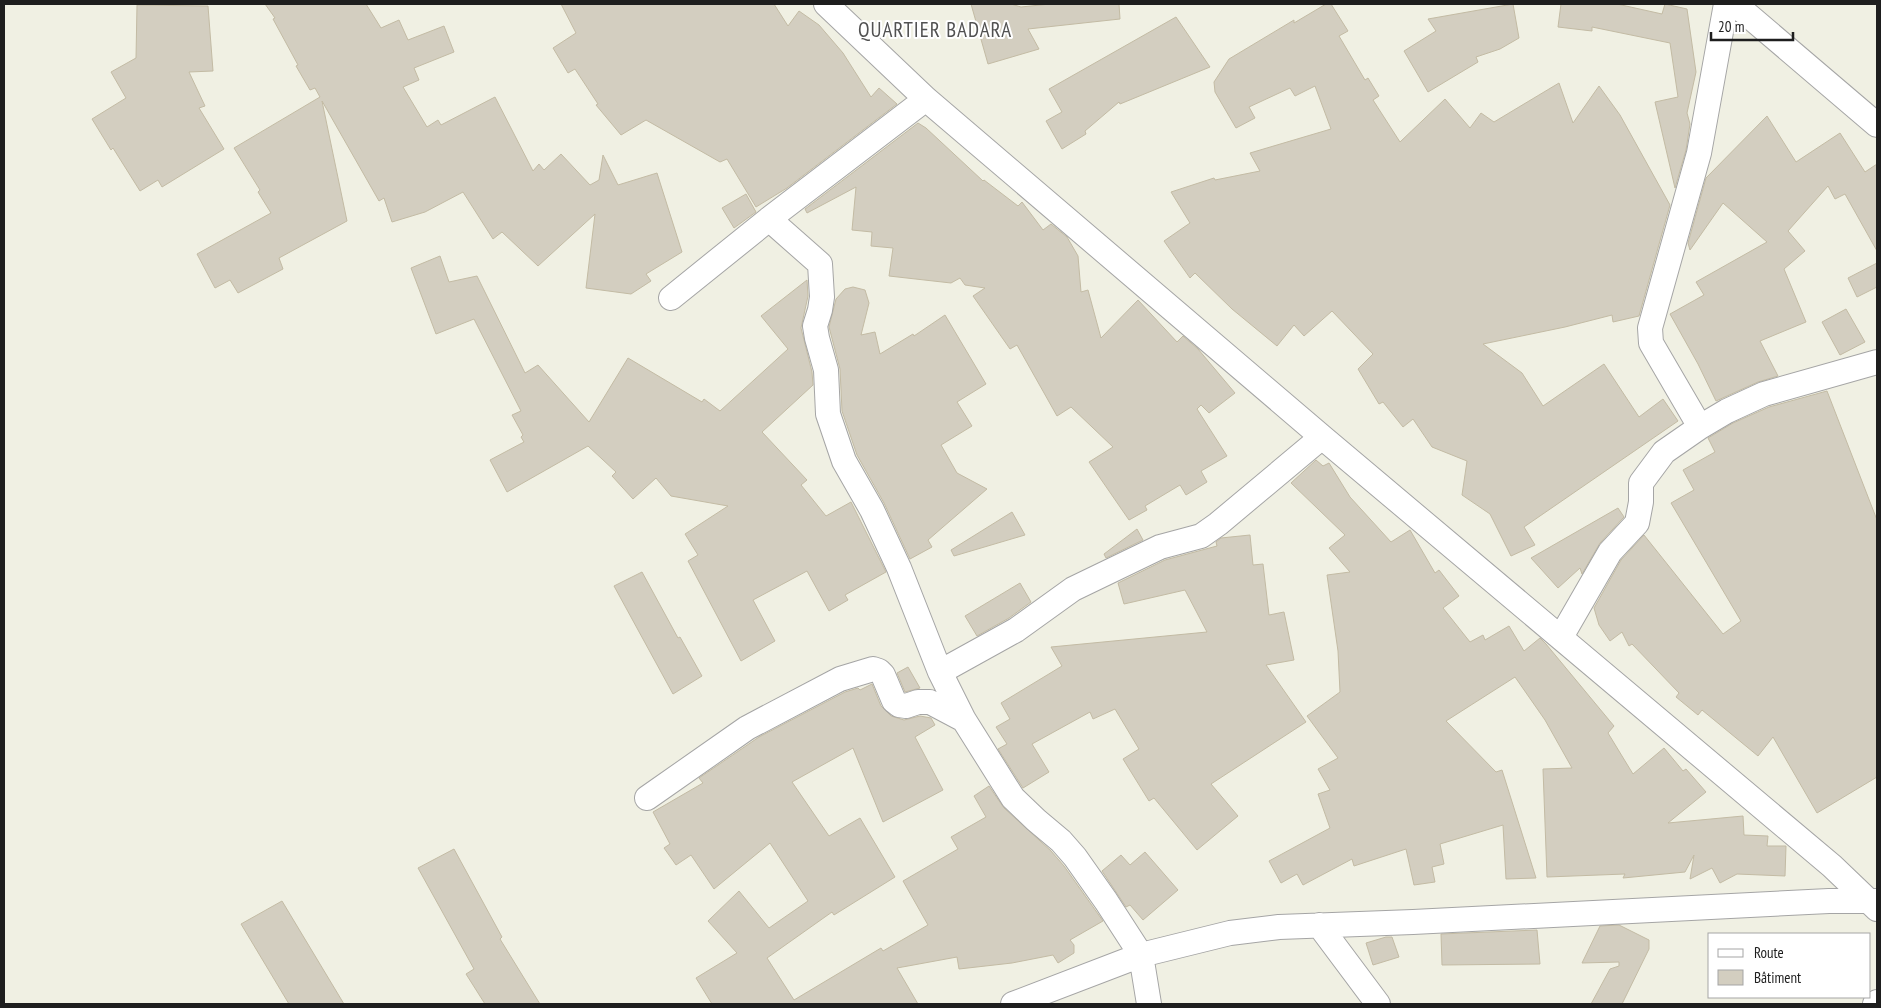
<svg xmlns="http://www.w3.org/2000/svg" width="1881" height="1008" font-family="'PT Sans Narrow',sans-serif">
<style>
.building{fill:#d3cec0;stroke:#c3bba4}
.lines{fill:none;stroke-linecap:round;stroke-linejoin:round}
.minor-casing{stroke:#a5a5a5;stroke-width:26}
.minor{stroke:#fff;stroke-width:24}
.labels{text-anchor:middle;dominant-baseline:central;stroke-width:4;stroke-linejoin:round;paint-order:stroke}
.quarter-label{font-size:21px;letter-spacing:1px;fill:#515151;stroke:#fff}
</style>
<rect width="100%" height="100%" fill="#f0f0e3"/>
<path class="building" d="M 265,4 L 366,4 L 381,28 L 399,20 L 408,40 L 444,26 L 454,52 L 414,68 L 419,80 L 403,87 L 427,127 L 438,120 L 441,125 L 495,97 L 533,171 L 539,164 L 544,170 L 561,154 L 590,185 L 599,180 L 603,155 L 618,185 L 657,173 L 682,252 L 646,274 L 651,281 L 631,294 L 586,288 L 595,214 L 538,266 L 502,232 L 493,239 L 463,192 L 425,212 L 392,222 L 384,198 L 379,201 L 322,101 L 347,221 L 279,258 L 283,269 L 238,293 L 230,280 L 215,288 L 197,254 L 271,213 L 258,192 L 260,190 L 234,148 L 320,97 L 315,88 L 310,90 L 296,66 L 298,65 L 273,19 L 275,18 Z
M 561,4 L 774,4 L 788,26 L 799,11 L 819,25 L 843,53 L 871,97 L 879,88 L 897,104 L 787,188 L 756,207 L 727,159 L 720,162 L 646,120 L 621,135 L 596,105 L 598,104 L 575,69 L 568,73 L 553,48 L 576,33 Z
M 971,4 L 1011,4 L 1021,7 L 1050,4 L 1119,4 L 1120,19 L 1028,29 L 1039,49 L 988,64 Z
M 1326,4 L 1331,4 L 1348,31 L 1339,36 L 1365,80 L 1368,78 L 1379,96 L 1373,100 L 1400,142 L 1445,99 L 1470,128 L 1481,113 L 1494,122 L 1559,83 L 1573,123 L 1599,86 L 1620,115 L 1670,205 L 1639,316 L 1613,322 L 1612,315 L 1565,327 L 1483,344 L 1522,373 L 1543,406 L 1604,364 L 1639,417 L 1663,399 L 1678,421 L 1524,527 L 1535,545 L 1511,556 L 1490,514 L 1462,495 L 1467,461 L 1432,447 L 1413,419 L 1403,427 L 1383,402 L 1379,404 L 1358,369 L 1373,354 L 1332,311 L 1304,336 L 1294,325 L 1277,346 L 1232,309 L 1195,273 L 1190,278 L 1164,241 L 1190,223 L 1171,192 L 1214,178 L 1215,180 L 1260,171 L 1250,153 L 1331,129 L 1315,86 L 1295,96 L 1290,88 L 1249,107 L 1255,118 L 1236,128 L 1215,92 L 1214,82 L 1229,59 L 1294,20 L 1294,23 Z
M 1513,4 L 1519,38 L 1500,49 L 1476,57 L 1478,62 L 1428,92 L 1404,51 L 1436,31 L 1428,19 Z
M 1561,4 L 1617,4 L 1662,14 L 1665,4 L 1687,9 L 1696,72 L 1687,113 L 1690,124 L 1686,150 L 1675,188 L 1655,102 L 1678,97 L 1670,43 L 1592,27 L 1592,31 L 1558,27 Z
M 137,5 L 208,6 L 213,71 L 189,72 L 205,106 L 199,108 L 224,149 L 162,187 L 158,180 L 140,191 L 113,148 L 111,150 L 92,119 L 126,98 L 111,72 L 136,58 Z
M 1176,17 L 1210,67 L 1120,104 L 1119,102 L 1085,131 L 1086,134 L 1062,149 L 1046,121 L 1062,112 L 1049,89 Z
M 1767,116 L 1796,162 L 1840,133 L 1865,172 L 1877,164 L 1877,251 L 1845,194 L 1835,199 L 1828,186 L 1788,231 L 1805,251 L 1784,269 L 1806,322 L 1760,341 L 1778,376 L 1758,382 L 1716,401 L 1698,364 L 1670,314 L 1704,295 L 1696,282 L 1767,242 L 1723,203 L 1690,250 L 1688,243 L 1706,178 Z
M 918,123 L 926,128 L 983,181 L 984,180 L 1018,206 L 1022,202 L 1043,230 L 1051,224 L 1067,237 L 1078,256 L 1081,292 L 1088,290 L 1101,338 L 1138,300 L 1177,342 L 1183,336 L 1198,349 L 1235,393 L 1209,413 L 1201,405 L 1197,409 L 1227,456 L 1201,471 L 1207,482 L 1186,495 L 1180,485 L 1145,506 L 1147,510 L 1129,520 L 1089,462 L 1113,447 L 1071,407 L 1057,416 L 1017,345 L 1010,349 L 973,296 L 985,288 L 965,285 L 960,278 L 951,283 L 889,276 L 893,248 L 871,246 L 872,232 L 852,230 L 856,187 L 807,213 L 805,209 Z
M 746,194 L 756,212 L 734,228 L 722,208 Z
M 440,256 L 449,282 L 477,276 L 525,373 L 538,365 L 589,422 L 628,358 L 702,402 L 704,399 L 720,411 L 788,349 L 761,316 L 807,280 L 808,296 L 801,328 L 812,372 L 813,385 L 762,432 L 807,480 L 801,485 L 826,516 L 851,502 L 886,572 L 845,595 L 848,600 L 829,611 L 807,571 L 753,600 L 775,641 L 741,661 L 688,561 L 698,555 L 685,534 L 728,506 L 671,496 L 656,478 L 633,499 L 612,476 L 616,472 L 588,446 L 507,492 L 490,460 L 524,442 L 521,437 L 523,435 L 512,415 L 521,411 L 474,319 L 436,334 L 411,268 Z
M 1877,263 L 1877,287 L 1857,297 L 1848,278 Z
M 853,287 L 865,290 L 869,303 L 861,335 L 875,332 L 880,354 L 913,334 L 914,336 L 945,315 L 986,384 L 957,402 L 972,426 L 941,445 L 957,473 L 987,489 L 928,540 L 932,547 L 910,559 L 884,503 L 857,455 L 842,411 L 840,369 L 829,327 L 836,299 L 845,289 Z
M 1846,309 L 1865,342 L 1840,355 L 1822,322 Z
M 1827,391 L 1877,520 L 1877,777 L 1817,813 L 1773,737 L 1758,756 L 1702,710 L 1698,715 L 1676,697 L 1679,693 L 1632,644 L 1629,646 L 1622,632 L 1610,641 L 1599,625 L 1594,608 L 1621,560 L 1644,535 L 1723,634 L 1741,621 L 1671,503 L 1694,490 L 1683,470 L 1715,452 L 1708,438 L 1733,423 L 1769,407 Z
M 1316,460 L 1323,466 L 1329,463 L 1350,497 L 1391,542 L 1410,530 L 1435,573 L 1439,570 L 1459,596 L 1443,608 L 1470,642 L 1483,635 L 1485,640 L 1509,626 L 1524,651 L 1540,638 L 1546,644 L 1614,726 L 1608,733 L 1633,774 L 1664,748 L 1683,771 L 1686,769 L 1706,792 L 1668,823 L 1743,816 L 1744,835 L 1768,836 L 1767,846 L 1786,846 L 1785,876 L 1737,874 L 1720,883 L 1712,868 L 1690,879 L 1694,855 L 1685,872 L 1623,878 L 1625,874 L 1547,877 L 1543,769 L 1572,768 L 1545,720 L 1515,677 L 1446,721 L 1496,772 L 1502,770 L 1536,878 L 1506,879 L 1503,825 L 1440,844 L 1444,864 L 1432,867 L 1435,882 L 1414,885 L 1406,849 L 1354,866 L 1352,859 L 1303,885 L 1297,874 L 1281,883 L 1269,861 L 1330,828 L 1318,794 L 1330,790 L 1318,769 L 1338,758 L 1307,716 L 1340,692 L 1338,651 L 1327,575 L 1350,572 L 1329,548 L 1345,535 L 1291,483 Z
M 1618,508 L 1624,517 L 1600,543 L 1582,574 L 1580,568 L 1558,588 L 1531,558 Z
M 1012,512 L 1025,535 L 954,556 L 951,550 Z
M 1137,529 L 1143,540 L 1106,558 L 1104,554 Z
M 1250,535 L 1253,565 L 1263,564 L 1269,615 L 1284,612 L 1294,660 L 1266,665 L 1306,722 L 1211,784 L 1238,816 L 1197,850 L 1154,798 L 1149,801 L 1123,759 L 1139,749 L 1115,709 L 1093,719 L 1090,712 L 1032,744 L 1049,772 L 1023,788 L 998,749 L 1007,744 L 996,727 L 1010,719 L 1001,703 L 1062,666 L 1051,647 L 1207,632 L 1185,590 L 1124,604 L 1118,583 L 1165,560 L 1217,546 L 1216,542 L 1221,538 Z
M 642,572 L 678,638 L 680,637 L 702,676 L 673,694 L 614,586 Z
M 1020,583 L 1031,602 L 1009,618 L 977,636 L 965,616 Z
M 908,667 L 920,688 L 905,692 L 897,673 Z
M 872,684 L 881,706 L 891,716 L 904,720 L 920,716 L 931,718 L 935,725 L 915,737 L 943,790 L 883,822 L 853,748 L 792,782 L 829,836 L 860,818 L 895,877 L 834,915 L 832,912 L 767,958 L 794,1000 L 881,948 L 883,951 L 928,925 L 903,881 L 958,849 L 951,837 L 986,817 L 974,796 L 989,786 L 1004,808 L 1051,851 L 1064,866 L 1103,921 L 1070,940 L 1074,945 L 1074,953 L 1058,963 L 1053,955 L 1012,963 L 959,969 L 957,957 L 897,968 L 918,1004 L 712,1004 L 696,978 L 737,953 L 708,921 L 739,891 L 769,928 L 808,901 L 770,843 L 714,889 L 691,855 L 676,865 L 664,848 L 670,844 L 653,812 L 703,783 L 699,778 L 759,737 L 845,692 L 858,688 L 860,690 Z
M 454,849 L 502,937 L 500,939 L 540,1004 L 485,1004 L 466,974 L 474,969 L 418,868 Z
M 1145,852 L 1178,890 L 1143,920 L 1130,905 L 1126,907 L 1102,871 L 1121,855 L 1130,865 Z
M 282,901 L 344,1004 L 289,1004 L 241,924 Z
M 1619,925 L 1649,940 L 1649,949 L 1622,1004 L 1591,1004 L 1610,969 L 1619,966 L 1619,962 L 1582,963 L 1600,926 Z
M 1537,930 L 1540,964 L 1442,965 L 1441,934 Z
M 1386,937 L 1392,937 L 1399,957 L 1373,965 L 1366,943 Z"/>
<g class="lines">
<g class="minor-casing">
<path id="minor" d="M 826,4 L 926,99 L 1322,437 L 1832,866 L 1877,909
M 1735,4 L 1877,125
M 769,219 L 820,264 L 822,297 L 820,310 L 815,326 L 817,338 L 826,370 L 828,414 L 844,461 L 872,510 L 899,568 L 940,672 L 964,720 L 1013,798 L 1036,820 L 1061,841 L 1075,857 L 1106,901 L 1141,955 L 1149,1004
M 671,298 L 769,219 L 926,99
M 1700,427 L 1651,343 L 1650,328 L 1699,153 L 1726,4
M 1561,637 L 1610,552 L 1637,523 L 1641,502 L 1641,483 L 1664,452 L 1700,427 L 1727,411 L 1764,394 L 1877,362
M 940,672 L 1016,630 L 1073,589 L 1160,547 L 1201,536 L 1218,524 L 1322,437
M 647,798 L 747,728 L 840,679 L 873,669 L 879,671 L 883,675 L 894,701 L 899,705 L 906,706 L 918,702 L 930,702 L 964,720
M 1319,925 L 1378,1004
M 1013,1004 L 1141,955 L 1230,933 L 1279,927 L 1413,922 L 1829,901 L 1877,901
M 1875,1004 L 1877,1002"/>
</g>
<use href="#minor" class="minor"/>
</g>
<g class="labels">
<g class="quarter-label">
<text x="935" y="29">QUARTIER BADARA</text>
</g>
</g>
<rect width="1881" height="1008" fill="none" stroke="#1e1e1e" stroke-width="10"/>
<rect x="1708" y="933" width="162" height="65" fill="#ffffff" stroke="#a5a5a5"/>
<rect x="1718" y="949" width="25" height="8" fill="#ffffff" stroke="#a5a5a5"/>
<text x="1754" y="958" font-size="15" fill="#1e1e1e">Route</text>
<rect x="1718" y="970" width="25" height="15" fill="#d3cec0" stroke="#a5a5a5"/>
<text x="1754" y="983" font-size="15" fill="#1e1e1e">Bâtiment</text>
<path d="M1711 32v8h82v-8" fill="none" stroke="#1e1e1e" stroke-width="2.5"/>
<text x="1718" y="32" font-size="15" fill="#1e1e1e" stroke="#ffffff" stroke-width="4" paint-order="stroke">20 m</text>
</svg>
